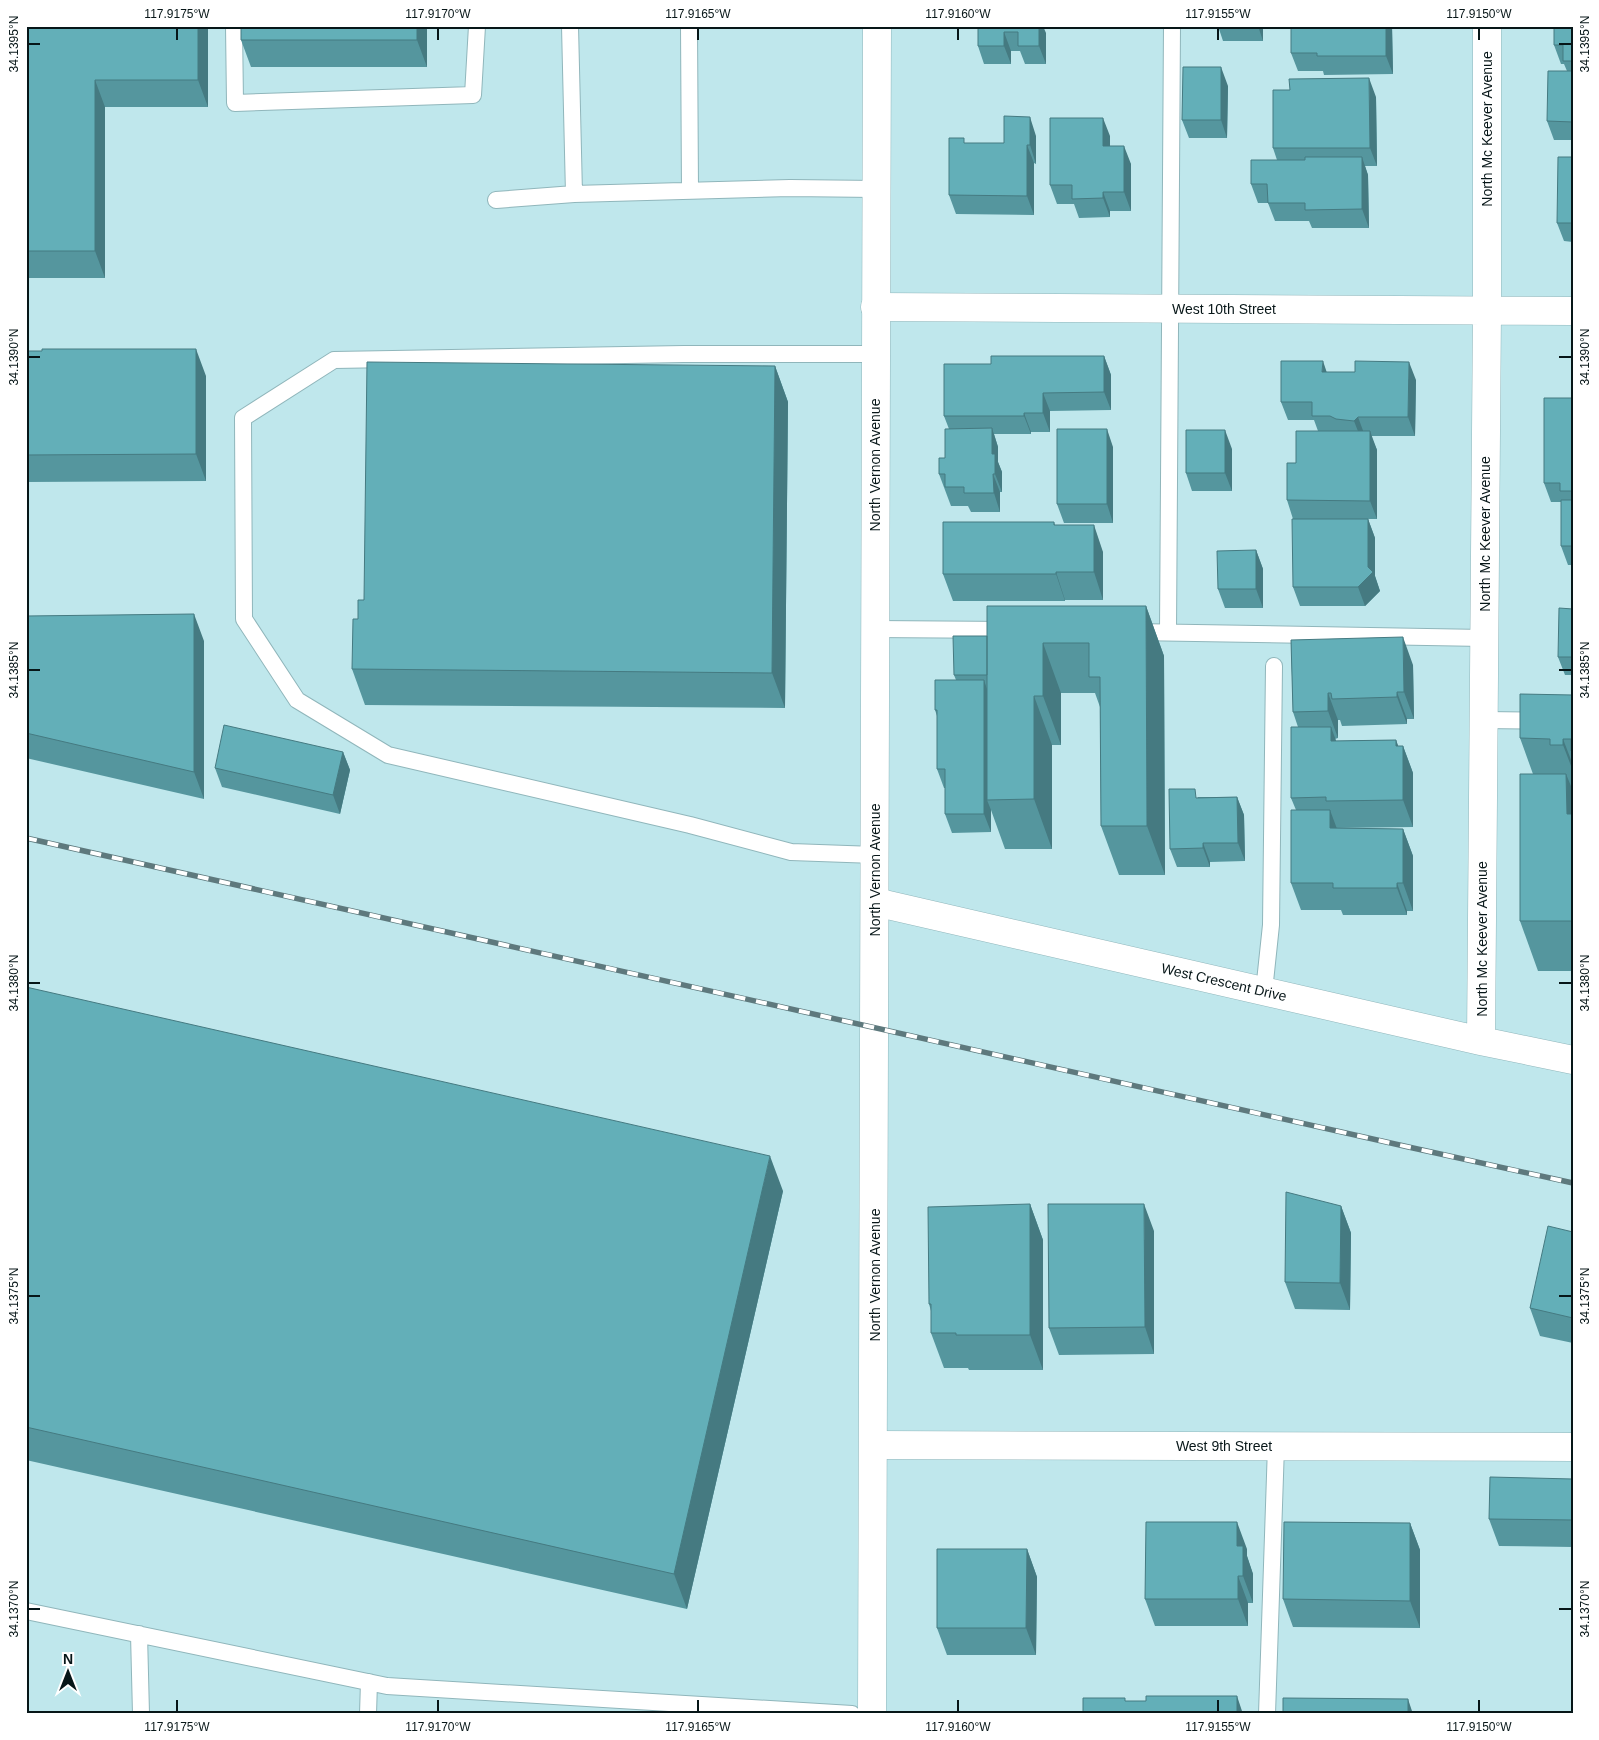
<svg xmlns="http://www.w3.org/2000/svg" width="1599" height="1740" font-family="Helvetica,sans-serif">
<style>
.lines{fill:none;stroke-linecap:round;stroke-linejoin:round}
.lane-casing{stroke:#90b6bb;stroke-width:18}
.street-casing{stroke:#90b6bb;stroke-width:29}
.secondary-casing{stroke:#90b6bb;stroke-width:29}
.lane{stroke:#fff;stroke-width:16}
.street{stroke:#fff;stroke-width:28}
.secondary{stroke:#fff;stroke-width:28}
.rail-casing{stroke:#5e797d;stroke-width:5.5}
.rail{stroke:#fff;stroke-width:4;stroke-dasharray:11;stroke-linecap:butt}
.wall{fill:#55969e}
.shaded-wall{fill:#457a81}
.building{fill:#63afb8;stroke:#457a81}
.ticks{fill:none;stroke:#071618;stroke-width:2}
.labels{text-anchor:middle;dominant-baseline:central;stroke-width:4;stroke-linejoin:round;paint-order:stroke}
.street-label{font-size:14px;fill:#071618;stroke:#fff}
.neatline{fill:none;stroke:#071618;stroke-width:2}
.ticks-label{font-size:12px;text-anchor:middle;fill:#071618}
</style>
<rect width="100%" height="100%" fill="#bfe7ec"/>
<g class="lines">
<g class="lane-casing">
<path id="lane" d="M 234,26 L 235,103 L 473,95 L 477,26
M 570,26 L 574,194
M 689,26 L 690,191
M 496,200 L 574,194 L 790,188 L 876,189
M 875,354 L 684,354 L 334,360 L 243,418 L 244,619 L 297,700 L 388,755 L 690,825 L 791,852 L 875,855
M 874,629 L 1009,630
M 1134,632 L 1484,638
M 1168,632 L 1172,26
M 1483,720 L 1573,721
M 1264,991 L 1271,925 L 1274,666
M 26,1611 L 387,1686 L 852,1714
M 139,1634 L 141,1714
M 368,1714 L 369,1682
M 1267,1714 L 1276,1446"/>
</g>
<g class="street-casing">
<path id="street" d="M 875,307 L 1573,311
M 875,902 L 1481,1041 L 1573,1060
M 1481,1041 L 1487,311 L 1487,26
M 874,1445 L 1573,1447"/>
</g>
<g class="secondary-casing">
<path id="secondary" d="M 872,1714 C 877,1151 872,589 877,26"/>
</g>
<use href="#lane" class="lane"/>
<use href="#street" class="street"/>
<use href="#secondary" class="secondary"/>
<g class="rail-casing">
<path id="rail" d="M 26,838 L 1413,1148 L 1573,1183"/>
</g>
<use href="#rail" class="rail"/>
</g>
<path class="wall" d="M 26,26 L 208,26 L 208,107 L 105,107 L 105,278 L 26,278 Z
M 427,26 L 427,67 L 251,67 L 241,40 Z
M 978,26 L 1046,33 L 1046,64 L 1025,64 L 1020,51 L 1011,51 L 1011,64 L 984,64 L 978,46 Z
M 1218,26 L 1263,26 L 1263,41 L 1223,41 Z
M 1291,26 L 1392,26 L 1393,74 L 1324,75 L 1323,71 L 1298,71 L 1291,53 Z
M 1573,26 L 1573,140 L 1554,140 L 1547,121 L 1567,71 L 1564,64 L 1561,64 L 1554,45 Z
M 1228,86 L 1227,138 L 1189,138 L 1182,120 Z
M 1376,97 L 1377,166 L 1365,166 L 1368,175 L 1369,228 L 1312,228 L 1309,221 L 1275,221 L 1268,203 L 1258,203 L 1251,184 L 1277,160 L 1273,148 Z
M 1036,136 L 1036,164 L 1034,163 L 1034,215 L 956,214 L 949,195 L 966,143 L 1004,143 Z
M 1110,136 L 1110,146 L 1131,164 L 1131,211 L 1110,211 L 1110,217 L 1079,218 L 1074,204 L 1057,204 L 1050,185 Z
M 1573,157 L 1573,242 L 1564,241 L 1557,223 Z
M 26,351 L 206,376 L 206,481 L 26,482 Z
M 1104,356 L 1111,375 L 1111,410 L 1050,411 L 1050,432 L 1031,432 L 1031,434 L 994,434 L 998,447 L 998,462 L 1002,472 L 1002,492 L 1000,492 L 1000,512 L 971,512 L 968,506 L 951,506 L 939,474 L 945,458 L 949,429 L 944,416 L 991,364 Z
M 775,366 L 788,402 L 785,708 L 365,705 L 352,669 L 358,619 L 364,600 Z
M 1327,372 L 1416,380 L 1415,436 L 1371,436 L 1377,450 L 1377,519 L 1368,519 L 1375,538 L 1375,576 L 1380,591 L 1365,606 L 1300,606 L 1293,587 L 1293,519 L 1287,500 L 1296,463 L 1318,431 L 1314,420 L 1288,420 L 1281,402 Z
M 1573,398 L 1573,565 L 1568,565 L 1561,546 L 1561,502 L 1551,502 L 1544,483 Z
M 1113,447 L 1113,523 L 1064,523 L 1057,504 Z
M 1232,449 L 1232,491 L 1192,491 L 1186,473 Z
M 1054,522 L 1055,525 L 1103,552 L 1103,600 L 1065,600 L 1065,601 L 953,601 L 943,574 Z
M 1256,550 L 1263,569 L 1263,608 L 1225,608 L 1218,589 Z
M 1146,606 L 1164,656 L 1165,875 L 1119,875 L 1101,826 L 1100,707 L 1095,693 L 1061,693 L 1061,745 L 1052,745 L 1052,849 L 1005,849 L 991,810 L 991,832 L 952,833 L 945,814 L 945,788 L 944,788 L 937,769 L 937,716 L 935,710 L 956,680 L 954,675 L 987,636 Z
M 1573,609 L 1573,675 L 1565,675 L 1558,657 Z
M 26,616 L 204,641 L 204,799 L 26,758 Z
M 1291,640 L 1413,665 L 1414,719 L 1407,719 L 1407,724 L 1342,726 L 1340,720 L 1338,720 L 1338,738 L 1335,739 L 1336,741 L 1396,740 L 1398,746 L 1403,746 L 1413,773 L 1413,827 L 1336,828 L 1403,829 L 1413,856 L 1413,911 L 1407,911 L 1407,915 L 1343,915 L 1341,910 L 1301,910 L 1291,883 L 1296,810 L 1291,798 L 1298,727 L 1293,712 Z
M 1573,695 L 1573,971 L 1538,971 L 1520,921 L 1533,774 L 1520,738 Z
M 343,752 L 350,770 L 340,814 L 222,787 L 215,768 Z
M 1198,797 L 1237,797 L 1244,815 L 1245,861 L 1210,862 L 1210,867 L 1177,867 L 1170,849 Z
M 26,987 L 783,1191 L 687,1609 L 26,1460 Z
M 1030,1204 L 1043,1240 L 1043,1370 L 969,1370 L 968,1368 L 944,1368 L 931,1333 L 931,1311 L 929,1304 Z
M 1341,1206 L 1351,1233 L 1350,1310 L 1295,1309 L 1285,1282 Z
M 1154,1231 L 1154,1354 L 1059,1355 L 1049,1328 Z
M 1573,1232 L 1573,1343 L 1540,1336 L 1530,1308 Z
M 1573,1479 L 1573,1547 L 1499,1546 L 1489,1519 Z
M 1410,1523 L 1420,1550 L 1420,1628 L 1293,1627 L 1283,1599 Z
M 1027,1549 L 1037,1577 L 1036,1655 L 947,1655 L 937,1628 Z
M 1247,1549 L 1247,1556 L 1253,1574 L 1253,1603 L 1248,1603 L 1248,1626 L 1155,1626 L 1145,1599 Z"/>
<path class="shaded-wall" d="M 198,26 L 208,26 L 208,107 L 198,80 Z
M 417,26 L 427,26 L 427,67 L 417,40 Z
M 1038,26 L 1043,26 L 1046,33 L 1046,64 L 1039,46 Z
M 1258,26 L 1263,26 L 1263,41 Z
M 1386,26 L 1392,26 L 1393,74 L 1386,56 Z
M 1004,32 L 1011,51 L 1011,64 L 1004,46 Z
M 1221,67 L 1228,86 L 1227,138 L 1221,120 Z
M 1369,78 L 1376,97 L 1377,166 L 1370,148 Z
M 95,80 L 105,107 L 105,278 L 95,251 Z
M 1030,117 L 1036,136 L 1036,164 L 1030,145 Z
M 1103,118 L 1110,136 L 1110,164 L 1103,146 Z
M 1027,145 L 1034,163 L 1034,215 L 1027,196 Z
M 1124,146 L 1131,164 L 1131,211 L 1124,192 Z
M 1362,157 L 1368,175 L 1369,228 L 1362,209 Z
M 1103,192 L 1110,211 L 1110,217 L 1103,198 Z
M 196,349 L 206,376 L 206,481 L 196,454 Z
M 1104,356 L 1111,375 L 1111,410 L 1104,392 Z
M 1323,361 L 1329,379 L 1322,372 Z
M 1409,362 L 1416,380 L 1415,436 L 1408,417 Z
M 775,366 L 788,402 L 785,708 L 772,673 Z
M 1043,393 L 1050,411 L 1050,432 L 1043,413 Z
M 1024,413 L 1031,432 L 1031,434 L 1024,416 Z
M 1358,417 L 1365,436 L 1361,439 L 1354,421 Z
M 992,428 L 998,447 L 998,462 L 1002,472 L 1002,492 L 995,474 L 992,454 Z
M 1107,429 L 1113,447 L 1113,523 L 1107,504 Z
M 1225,430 L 1232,449 L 1232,491 L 1225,473 Z
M 1370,431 L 1377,450 L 1377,519 L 1370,501 Z
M 993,474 L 1000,492 L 1000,512 L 994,493 Z
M 1368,519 L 1375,538 L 1375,576 L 1380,591 L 1365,606 L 1358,587 L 1368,567 Z
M 1094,525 L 1103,552 L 1103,600 L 1094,572 Z
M 1256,550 L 1263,569 L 1263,608 L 1256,589 Z
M 1056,572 L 1065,600 L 1065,601 L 1056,574 Z
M 1146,606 L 1164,656 L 1165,875 L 1147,826 Z
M 194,614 L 204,641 L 204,799 L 194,772 Z
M 1403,637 L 1413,665 L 1414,719 L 1404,692 Z
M 1043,643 L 1061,693 L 1061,745 L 1043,696 Z
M 984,680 L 990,698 L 987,800 L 991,810 L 991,832 L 984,814 Z
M 1397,692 L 1407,719 L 1407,724 L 1397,697 Z
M 1328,693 L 1338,720 L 1338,738 L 1328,711 Z
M 1034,696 L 1052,745 L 1052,849 L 1034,799 Z
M 1331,727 L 1341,754 L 1331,741 Z
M 1563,739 L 1573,765 L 1573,771 L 1563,745 Z
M 1396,740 L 1403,759 L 1403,746 L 1413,773 L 1413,827 L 1403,800 L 1396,746 Z
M 343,752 L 350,770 L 340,814 L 333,795 Z
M 1566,774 L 1573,791 L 1573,830 L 1567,814 Z
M 1237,797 L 1244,815 L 1245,861 L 1238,843 Z
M 1330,810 L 1340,837 L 1330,828 Z
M 1403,829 L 1413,856 L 1413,911 L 1403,883 Z
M 1203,843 L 1210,862 L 1210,867 L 1203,848 Z
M 1397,883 L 1407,911 L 1407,915 L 1397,888 Z
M 770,1156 L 783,1191 L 687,1609 L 674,1574 Z
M 1030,1204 L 1043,1240 L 1043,1370 L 1030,1335 Z
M 1144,1204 L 1154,1231 L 1154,1354 L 1145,1327 Z
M 1341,1206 L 1351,1233 L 1350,1310 L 1340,1283 Z
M 1237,1522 L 1247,1549 L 1247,1556 L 1253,1574 L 1253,1603 L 1243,1576 L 1237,1546 Z
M 1410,1523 L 1420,1550 L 1420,1628 L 1410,1601 Z
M 1027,1549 L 1037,1577 L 1036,1655 L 1026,1628 Z
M 1238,1576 L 1248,1603 L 1248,1626 L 1238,1599 Z
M 1237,1696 L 1243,1714 L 1237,1714 Z
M 1408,1699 L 1413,1714 L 1408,1714 Z"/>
<path class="building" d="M 26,26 L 198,26 L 198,80 L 95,80 L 95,251 L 26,251 Z
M 241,26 L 417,26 L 417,40 L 241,40 Z
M 978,26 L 1039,26 L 1039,46 L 1018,46 L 1018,32 L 1004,32 L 1004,46 L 978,46 Z
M 1291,26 L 1386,26 L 1386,56 L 1317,56 L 1317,53 L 1291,53 Z
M 1554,26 L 1573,26 L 1573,61 L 1563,61 L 1563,45 L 1554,45 Z
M 1183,67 L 1221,67 L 1221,120 L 1182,120 Z
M 1548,71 L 1573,71 L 1573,122 L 1547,121 Z
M 1369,78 L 1370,148 L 1273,148 L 1273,90 L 1290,90 L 1289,79 Z
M 1004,116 L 1030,117 L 1030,145 L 1027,145 L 1027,196 L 949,195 L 949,138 L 964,138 L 964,143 L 1004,143 Z
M 1050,118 L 1103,118 L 1103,146 L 1124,146 L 1124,192 L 1103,192 L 1103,198 L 1072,199 L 1072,185 L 1050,185 Z
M 1305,157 L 1362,157 L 1362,209 L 1305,210 L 1305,203 L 1268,203 L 1267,184 L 1251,184 L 1251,160 L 1305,160 Z
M 1558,157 L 1573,157 L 1573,223 L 1557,223 Z
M 42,349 L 196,349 L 196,454 L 26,455 L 26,351 L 42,351 Z
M 991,356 L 1104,356 L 1104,392 L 1043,393 L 1043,413 L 1024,413 L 1024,416 L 944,416 L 944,364 L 991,364 Z
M 1281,361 L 1323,361 L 1322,372 L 1355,372 L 1355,361 L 1409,362 L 1408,417 L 1358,417 L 1354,421 L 1336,419 L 1330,416 L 1312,416 L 1312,402 L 1281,402 Z
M 367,362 L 775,366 L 772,673 L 352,669 L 353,619 L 358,619 L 358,600 L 364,600 Z
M 1544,398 L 1573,398 L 1573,491 L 1560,491 L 1560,483 L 1544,483 Z
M 992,428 L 992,454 L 995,454 L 995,474 L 993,474 L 994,493 L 964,493 L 964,487 L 945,487 L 945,474 L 939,474 L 939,458 L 945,458 L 945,429 Z
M 1057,429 L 1107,429 L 1107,504 L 1057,504 Z
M 1186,430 L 1225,430 L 1225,473 L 1186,473 Z
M 1296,431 L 1370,431 L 1370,501 L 1287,500 L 1287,463 L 1296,463 Z
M 1561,500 L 1573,500 L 1573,546 L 1561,546 Z
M 1292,519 L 1368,519 L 1368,567 L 1373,572 L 1358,587 L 1293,587 Z
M 943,522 L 1054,522 L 1054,525 L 1094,525 L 1094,572 L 1056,572 L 1056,574 L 943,574 Z
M 1256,550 L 1256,589 L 1218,589 L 1217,551 Z
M 987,606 L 1146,606 L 1147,826 L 1101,826 L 1100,677 L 1089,677 L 1089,643 L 1043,643 L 1043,696 L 1034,696 L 1034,799 L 987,800 Z
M 1559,608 L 1573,609 L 1573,657 L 1558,657 Z
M 194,614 L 194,772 L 26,733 L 26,616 Z
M 953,636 L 987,636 L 987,675 L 954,675 Z
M 1403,637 L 1404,692 L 1397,692 L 1397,697 L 1332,699 L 1331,693 L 1328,693 L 1328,711 L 1293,712 L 1291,640 Z
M 935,680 L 984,680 L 984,814 L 945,814 L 945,769 L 937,769 L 937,710 L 935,710 Z
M 1520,694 L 1573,695 L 1573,751 L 1571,751 L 1571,739 L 1563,739 L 1563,745 L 1550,745 L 1550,739 L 1520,738 Z
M 224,725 L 343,752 L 333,795 L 215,768 Z
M 1291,727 L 1331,727 L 1331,741 L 1396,740 L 1396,746 L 1403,746 L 1403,800 L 1326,801 L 1326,797 L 1291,798 Z
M 1520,774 L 1566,774 L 1567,814 L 1573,814 L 1573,921 L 1520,921 Z
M 1169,789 L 1195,789 L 1196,798 L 1237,797 L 1238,843 L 1203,843 L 1203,848 L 1170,849 Z
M 1291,810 L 1330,810 L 1330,828 L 1403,829 L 1403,883 L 1397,883 L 1397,888 L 1333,888 L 1333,883 L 1291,883 Z
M 26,987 L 770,1156 L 674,1574 L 26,1427 Z
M 1286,1192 L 1341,1206 L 1340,1283 L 1285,1282 Z
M 1030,1204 L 1030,1335 L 956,1335 L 956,1333 L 931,1333 L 931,1304 L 929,1304 L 928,1207 Z
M 1048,1204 L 1144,1204 L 1145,1327 L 1049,1328 Z
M 1548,1226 L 1573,1232 L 1573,1318 L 1530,1308 Z
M 1490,1477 L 1573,1479 L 1573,1520 L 1489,1519 Z
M 1146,1522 L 1237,1522 L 1237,1546 L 1243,1546 L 1243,1576 L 1238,1576 L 1238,1599 L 1145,1599 Z
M 1284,1522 L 1410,1523 L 1410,1601 L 1283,1599 Z
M 937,1549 L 1027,1549 L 1026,1628 L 937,1628 Z
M 1146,1696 L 1237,1696 L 1237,1714 L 1083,1714 L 1083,1698 L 1125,1698 L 1125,1701 L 1146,1701 Z
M 1283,1698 L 1408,1699 L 1408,1714 L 1283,1714 Z"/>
<path class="ticks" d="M 177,28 L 177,40M 438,28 L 438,40M 698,28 L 698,40M 958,28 L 958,40M 1218,28 L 1218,40M 1479,28 L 1479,40M 28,44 L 40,44M 1559,44 L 1572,44M 28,357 L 40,357M 1559,357 L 1572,357M 28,670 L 40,670M 1559,670 L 1572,670M 28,983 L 40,983M 1559,983 L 1572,983M 28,1296 L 40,1296M 1559,1296 L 1572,1296M 28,1609 L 40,1609M 1559,1609 L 1572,1609M 177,1700 L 177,1712M 438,1700 L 438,1712M 698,1700 L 698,1712M 958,1700 L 958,1712M 1218,1700 L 1218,1712M 1479,1700 L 1479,1712"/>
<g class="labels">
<g class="street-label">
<text transform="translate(1487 129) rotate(-90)">North Mc Keever Avenue</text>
<text x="1224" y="309">West 10th Street</text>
<text transform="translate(875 465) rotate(-90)">North Vernon Avenue</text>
<text transform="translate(1485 534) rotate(-90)">North Mc Keever Avenue</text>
<text transform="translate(875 870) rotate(-90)">North Vernon Avenue</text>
<text transform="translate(1482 939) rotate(-90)">North Mc Keever Avenue</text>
<text transform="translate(1224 982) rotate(13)">West Crescent Drive</text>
<text transform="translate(875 1275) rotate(-90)">North Vernon Avenue</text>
<text x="1224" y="1446">West 9th Street</text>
</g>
</g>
<rect width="1599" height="1740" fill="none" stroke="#ffffff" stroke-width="55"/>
<g transform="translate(68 1672)" stroke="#ffffff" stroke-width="4" paint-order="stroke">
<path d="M0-4L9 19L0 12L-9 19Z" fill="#071618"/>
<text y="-8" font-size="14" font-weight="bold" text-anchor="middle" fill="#071618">N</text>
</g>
<rect x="28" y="28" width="1544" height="1684" class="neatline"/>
<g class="ticks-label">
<text x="177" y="18">117.9175°W</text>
<text x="438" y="18">117.9170°W</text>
<text x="698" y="18">117.9165°W</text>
<text x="958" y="18">117.9160°W</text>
<text x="1218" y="18">117.9155°W</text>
<text x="1479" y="18">117.9150°W</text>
<text transform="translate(14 44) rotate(-90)" y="4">34.1395°N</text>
<text transform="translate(1585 44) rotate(-90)" y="4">34.1395°N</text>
<text transform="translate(14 357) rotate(-90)" y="4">34.1390°N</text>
<text transform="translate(1585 357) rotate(-90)" y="4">34.1390°N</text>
<text transform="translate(14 670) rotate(-90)" y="4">34.1385°N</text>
<text transform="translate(1585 670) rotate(-90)" y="4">34.1385°N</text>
<text transform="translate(14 983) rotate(-90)" y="4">34.1380°N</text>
<text transform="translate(1585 983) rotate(-90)" y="4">34.1380°N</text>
<text transform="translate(14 1296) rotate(-90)" y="4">34.1375°N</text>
<text transform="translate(1585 1296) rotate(-90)" y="4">34.1375°N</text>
<text transform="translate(14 1609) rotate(-90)" y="4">34.1370°N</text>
<text transform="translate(1585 1609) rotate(-90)" y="4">34.1370°N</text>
<text x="177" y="1731">117.9175°W</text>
<text x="438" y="1731">117.9170°W</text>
<text x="698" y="1731">117.9165°W</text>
<text x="958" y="1731">117.9160°W</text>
<text x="1218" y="1731">117.9155°W</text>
<text x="1479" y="1731">117.9150°W</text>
</g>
</svg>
